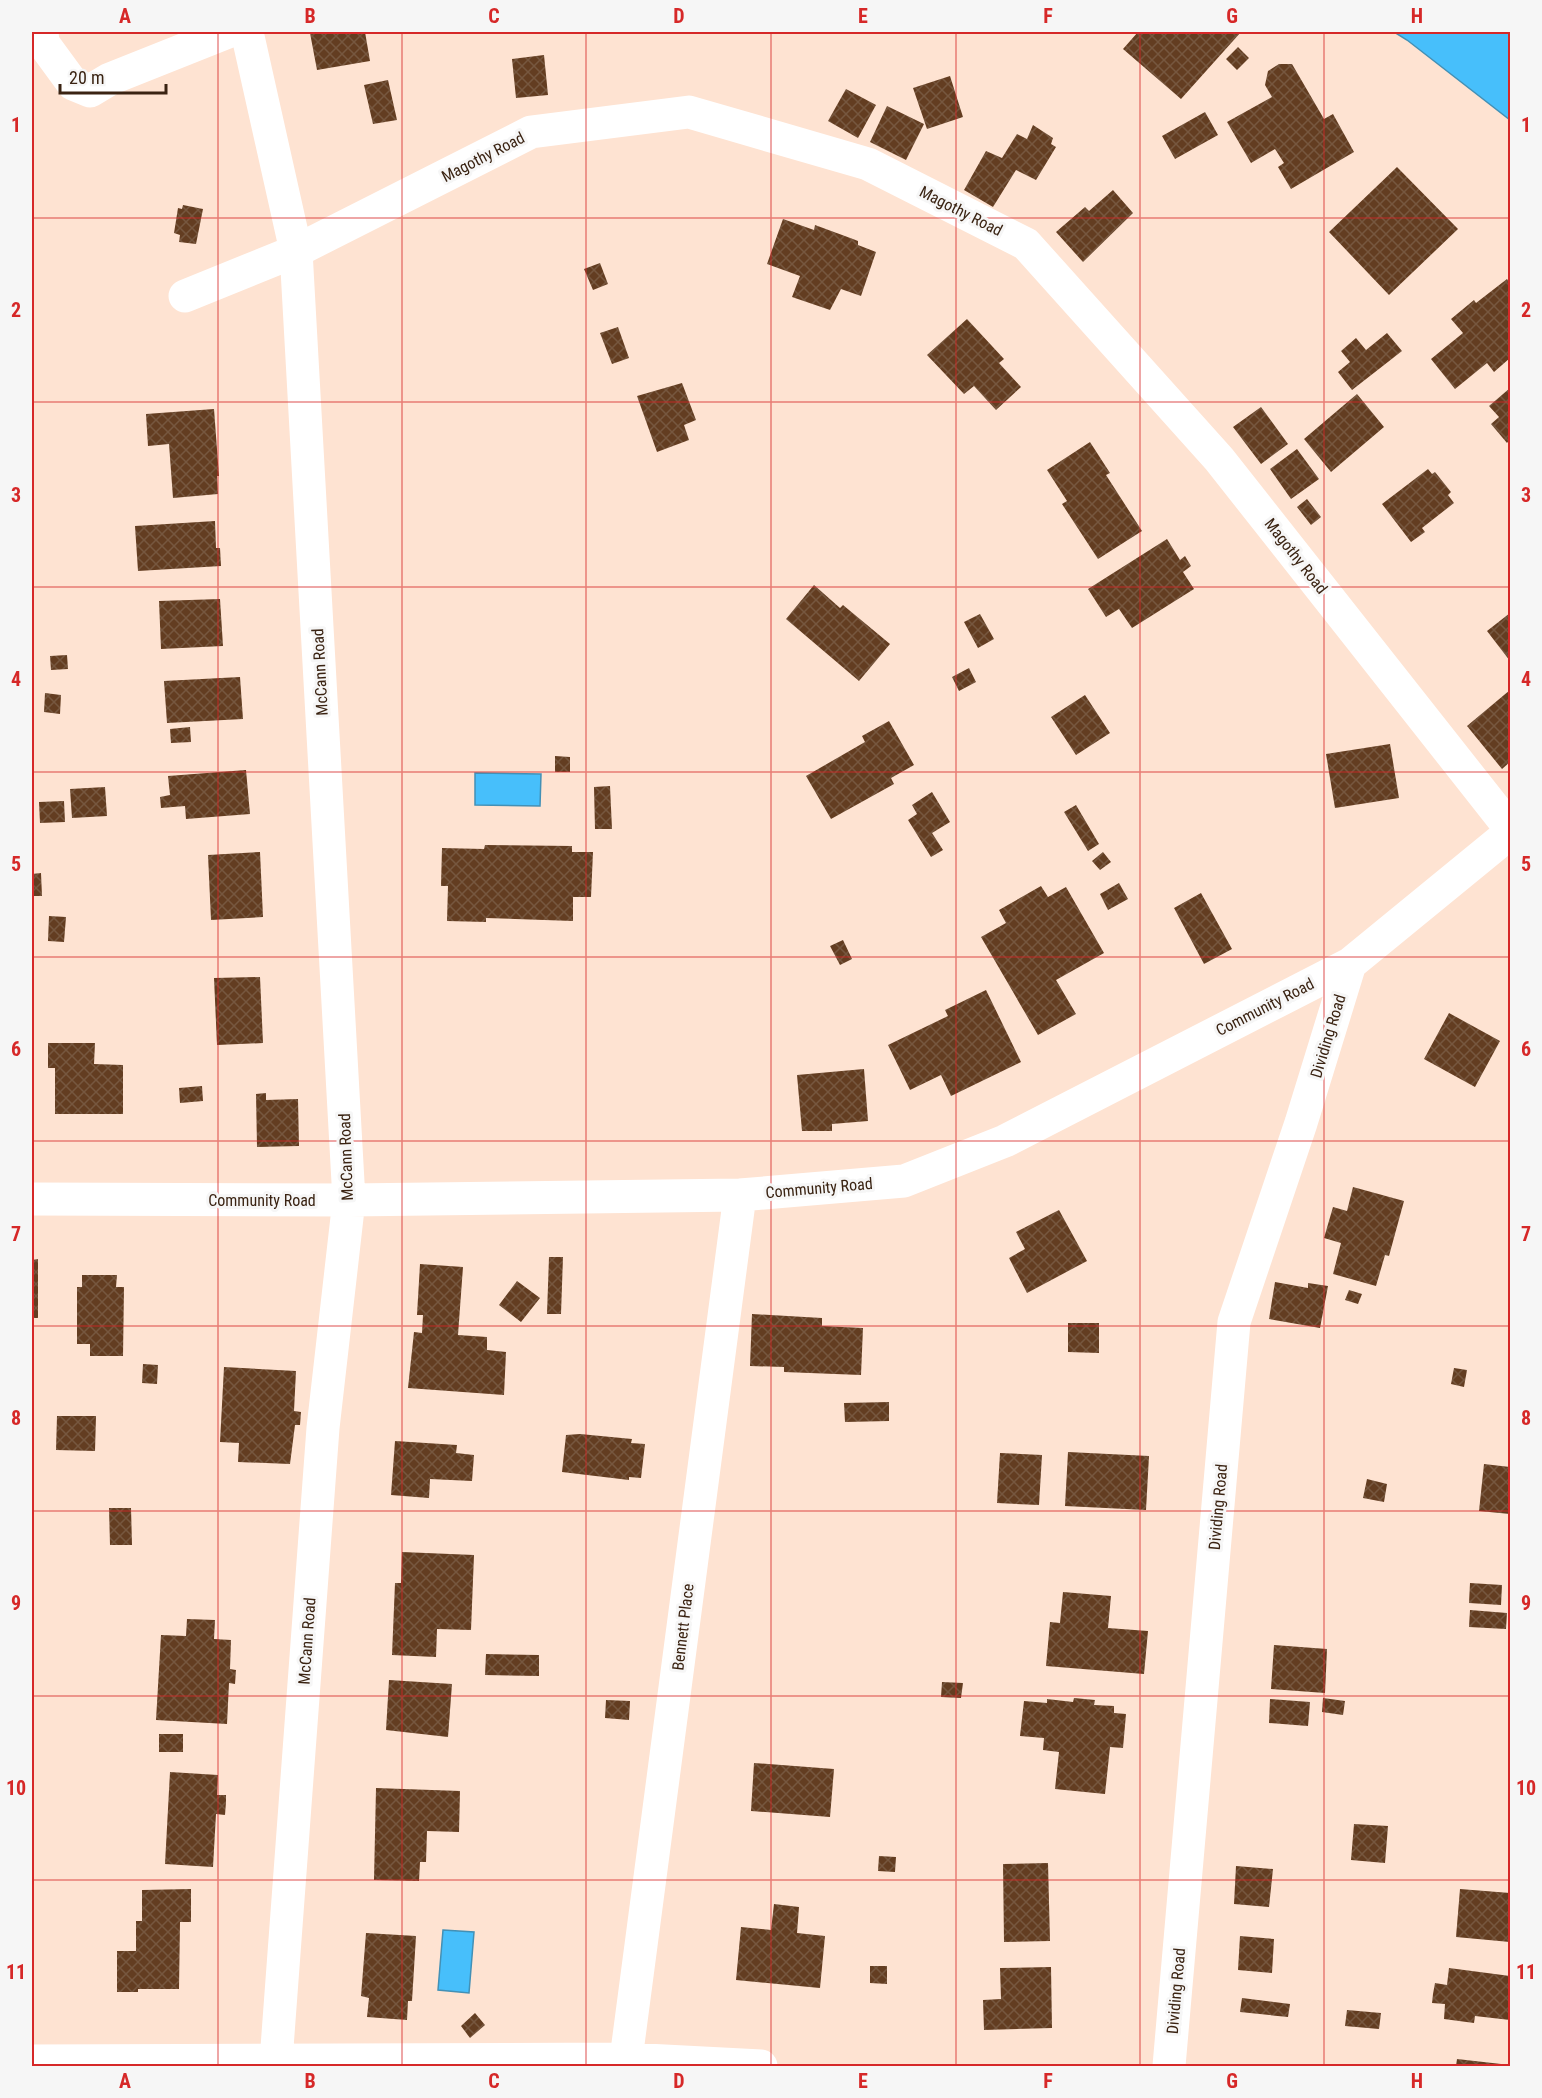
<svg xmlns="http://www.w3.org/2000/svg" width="1542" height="2098" font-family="'Roboto Condensed',sans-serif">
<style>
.water{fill:#47bffb;stroke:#4390b5;stroke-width:1.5}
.building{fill:url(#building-cross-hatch)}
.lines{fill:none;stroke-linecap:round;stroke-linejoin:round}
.minor{stroke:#fff;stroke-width:33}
.grid{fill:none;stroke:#d62828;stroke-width:1.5;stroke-opacity:0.55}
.labels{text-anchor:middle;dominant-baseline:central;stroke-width:6;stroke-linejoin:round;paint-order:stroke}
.street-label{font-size:16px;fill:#3a2312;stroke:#f6f6f6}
.neatline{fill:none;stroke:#d62828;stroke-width:2}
.grid-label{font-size:20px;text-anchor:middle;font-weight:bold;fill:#d62828}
</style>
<defs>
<pattern id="building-cross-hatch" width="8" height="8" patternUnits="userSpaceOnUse" patternTransform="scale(1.5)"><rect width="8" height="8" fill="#633d21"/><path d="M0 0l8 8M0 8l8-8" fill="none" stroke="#76573f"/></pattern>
</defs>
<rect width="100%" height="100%" fill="#fee3d2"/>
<path class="water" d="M 1394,32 L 1510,32 L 1510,120 L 1407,40 Z
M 475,773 L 541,774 L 540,806 L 475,805 Z
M 443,1930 L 474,1932 L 469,1993 L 438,1990 Z"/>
<path class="building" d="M 319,32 L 365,32 L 370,61 L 317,70 L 310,33 Z
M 1138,32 L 1241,32 L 1181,99 L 1123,49 Z
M 1238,47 L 1249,58 L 1237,70 L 1226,59 Z
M 544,55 L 548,95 L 516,98 L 512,59 Z
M 1279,64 L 1292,64 L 1324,119 L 1333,114 L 1354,152 L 1291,189 L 1278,167 L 1284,163 L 1275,149 L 1251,163 L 1227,122 L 1272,97 L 1265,85 L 1268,71 Z
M 950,76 L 963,117 L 927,129 L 913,88 Z
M 388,80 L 397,120 L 373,124 L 364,85 Z
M 846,89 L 876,105 L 858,138 L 828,121 Z
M 887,106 L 924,124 L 906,160 L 870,142 Z
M 1205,112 L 1218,135 L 1175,159 L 1162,136 Z
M 1033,125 L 1053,138 L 1051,144 L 1056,147 L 1036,180 L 1016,170 L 993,207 L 964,190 L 986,151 L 1002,158 L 1017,134 L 1027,139 Z
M 1397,167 L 1458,229 L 1389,295 L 1329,232 Z
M 1113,190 L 1133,213 L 1083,262 L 1056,232 L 1085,207 L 1089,211 Z
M 183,205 L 203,209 L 196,244 L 179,242 L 180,235 L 174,233 L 178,208 L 182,209 Z
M 783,219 L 814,230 L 815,225 L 853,239 L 858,241 L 858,245 L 876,252 L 861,296 L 841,289 L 830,310 L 792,297 L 800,276 L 767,264 Z
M 600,263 L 608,284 L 593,290 L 584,269 Z
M 1507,279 L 1510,283 L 1510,358 L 1494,372 L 1487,363 L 1455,389 L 1431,359 L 1463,333 L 1451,319 L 1474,300 L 1476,303 Z
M 967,319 L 1004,359 L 999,363 L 1021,387 L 996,410 L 974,386 L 964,394 L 927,355 Z
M 618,327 L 629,358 L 612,364 L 600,333 Z
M 1387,333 L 1402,351 L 1352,390 L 1338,372 L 1350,362 L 1341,351 L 1356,338 L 1366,350 Z
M 682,383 L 696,420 L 684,425 L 689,440 L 657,452 L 637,396 Z
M 1510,388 L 1510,439 L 1507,443 L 1491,424 L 1499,417 L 1489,406 Z
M 1357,394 L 1384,427 L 1331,472 L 1304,439 Z
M 1261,407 L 1288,444 L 1261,464 L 1233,427 Z
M 214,409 L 219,476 L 217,476 L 218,494 L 173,498 L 169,444 L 148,446 L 146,414 Z
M 1090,442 L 1110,473 L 1106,475 L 1142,531 L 1098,559 L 1062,504 L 1067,501 L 1047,470 Z
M 1297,449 L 1319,479 L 1291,499 L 1270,469 Z
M 1428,469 L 1432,474 L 1435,472 L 1451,492 L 1448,495 L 1454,503 L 1422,528 L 1425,532 L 1411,542 L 1382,504 Z
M 1307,499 L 1321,517 L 1311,525 L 1297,507 Z
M 215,521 L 216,548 L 220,548 L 221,566 L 138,571 L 135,526 Z
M 1167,539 L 1180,560 L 1185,556 L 1191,566 L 1183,572 L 1194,589 L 1132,628 L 1119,609 L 1106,617 L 1088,589 Z
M 814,585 L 840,608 L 843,605 L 890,644 L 859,681 L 786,619 Z
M 220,599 L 223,646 L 161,649 L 159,601 Z
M 1510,613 L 1510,661 L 1487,631 Z
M 980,614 L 994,639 L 978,648 L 964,622 Z
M 67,655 L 68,669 L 51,670 L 50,656 Z
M 969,668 L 976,682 L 959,691 L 952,677 Z
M 240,677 L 243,719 L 167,723 L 164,681 Z
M 1510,690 L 1510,762 L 1502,769 L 1467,726 Z
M 45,693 L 61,695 L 60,714 L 44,712 Z
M 1085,695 L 1110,733 L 1076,755 L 1051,717 Z
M 889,721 L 914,765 L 891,778 L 894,784 L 831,819 L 806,776 L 865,742 L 862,736 Z
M 190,727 L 191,742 L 171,743 L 170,729 Z
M 1390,744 L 1399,798 L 1335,808 L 1326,754 Z
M 555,756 L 570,757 L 570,772 L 555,772 Z
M 246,770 L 250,814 L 186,819 L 185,806 L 161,808 L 160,797 L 170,795 L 168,776 Z
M 610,786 L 612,829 L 595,829 L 594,787 Z
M 105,787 L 107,816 L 72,818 L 70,789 Z
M 932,792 L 950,822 L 932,833 L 943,850 L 931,857 L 908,820 L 917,814 L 912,805 Z
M 64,801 L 65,822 L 40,823 L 39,802 Z
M 1076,805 L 1099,844 L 1088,851 L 1064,812 Z
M 485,845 L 572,846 L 572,852 L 593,852 L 591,897 L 573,897 L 573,921 L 486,918 L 486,922 L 447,921 L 448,886 L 441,886 L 442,848 L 484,849 Z
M 260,852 L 263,917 L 211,920 L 208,855 Z
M 1103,852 L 1111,862 L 1100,870 L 1092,861 Z
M 41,873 L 42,896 L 32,896 L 32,874 Z
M 1119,883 L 1128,899 L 1108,910 L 1100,894 Z
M 1041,886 L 1048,897 L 1066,887 L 1104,953 L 1056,980 L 1076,1014 L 1038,1035 L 981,937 L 1006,923 L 999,910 Z
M 1201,893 L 1232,949 L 1204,964 L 1174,908 Z
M 49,916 L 66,917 L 64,942 L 48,941 Z
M 843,940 L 852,959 L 840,965 L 830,946 Z
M 260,977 L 263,1043 L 217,1045 L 214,978 Z
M 986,990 L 1021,1062 L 951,1096 L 941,1075 L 910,1090 L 888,1045 L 948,1016 L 945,1010 Z
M 1449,1013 L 1500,1041 L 1475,1087 L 1424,1059 Z
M 48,1043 L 95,1043 L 94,1064 L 123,1065 L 123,1114 L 55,1114 L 55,1068 L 48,1068 Z
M 864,1069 L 868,1121 L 832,1124 L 832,1131 L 802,1131 L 797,1075 Z
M 202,1086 L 203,1101 L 180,1103 L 179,1088 Z
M 266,1093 L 266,1100 L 298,1099 L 299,1146 L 257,1147 L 256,1094 Z
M 1353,1187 L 1404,1201 L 1389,1256 L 1385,1255 L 1376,1286 L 1333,1274 L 1341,1243 L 1324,1238 L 1333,1207 L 1347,1211 Z
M 1059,1210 L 1087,1261 L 1027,1293 L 1009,1258 L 1025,1249 L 1016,1232 Z
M 549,1257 L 563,1257 L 561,1314 L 547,1314 Z
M 38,1259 L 38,1318 L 32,1318 L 32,1260 Z
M 420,1264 L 463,1267 L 458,1335 L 487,1337 L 487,1350 L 506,1352 L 504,1395 L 408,1388 L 414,1332 L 422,1333 L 423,1315 L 417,1315 Z
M 82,1275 L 117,1275 L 116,1287 L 124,1287 L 123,1356 L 90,1356 L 90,1344 L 77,1344 L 77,1287 L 82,1287 Z
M 517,1281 L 540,1298 L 521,1322 L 499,1305 Z
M 1275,1282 L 1308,1288 L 1308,1283 L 1328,1286 L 1320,1328 L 1269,1319 Z
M 1349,1290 L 1362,1294 L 1358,1304 L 1345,1300 Z
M 752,1314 L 822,1318 L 822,1326 L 863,1328 L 861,1375 L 784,1372 L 784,1367 L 750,1366 Z
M 1068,1323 L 1099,1323 L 1099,1353 L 1068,1352 Z
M 143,1364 L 158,1365 L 157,1384 L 142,1383 Z
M 224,1367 L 296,1371 L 294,1411 L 301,1412 L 300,1425 L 295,1425 L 290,1464 L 238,1462 L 239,1443 L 220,1442 Z
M 1454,1368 L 1467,1370 L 1464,1387 L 1451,1384 Z
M 889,1402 L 889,1421 L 845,1422 L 844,1403 Z
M 57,1416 L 96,1416 L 95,1451 L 56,1450 Z
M 580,1434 L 632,1439 L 631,1443 L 645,1444 L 641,1478 L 629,1477 L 629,1480 L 562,1472 L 566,1435 Z
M 395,1441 L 457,1445 L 456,1453 L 474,1455 L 472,1481 L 430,1479 L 429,1498 L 391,1495 Z
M 1068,1452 L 1149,1456 L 1146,1510 L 1065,1506 Z
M 1000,1453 L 1042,1455 L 1039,1505 L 997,1503 Z
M 1484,1464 L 1510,1467 L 1510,1514 L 1479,1511 Z
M 1367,1479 L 1387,1484 L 1384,1502 L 1363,1498 Z
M 109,1508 L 131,1508 L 132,1545 L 110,1545 Z
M 402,1552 L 474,1555 L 471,1630 L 437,1629 L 436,1657 L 392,1655 L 395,1583 L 401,1583 Z
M 1470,1583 L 1502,1585 L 1501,1605 L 1469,1603 Z
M 1063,1592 L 1111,1596 L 1108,1628 L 1148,1631 L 1144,1674 L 1046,1666 L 1050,1622 L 1060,1623 Z
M 1470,1610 L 1507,1613 L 1506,1629 L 1469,1627 Z
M 187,1619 L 215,1620 L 214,1639 L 231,1640 L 230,1669 L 236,1670 L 235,1684 L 229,1683 L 227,1724 L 156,1720 L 161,1635 L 186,1636 Z
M 1274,1645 L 1327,1649 L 1325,1693 L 1271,1689 Z
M 486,1654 L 539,1655 L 539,1676 L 485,1675 Z
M 389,1680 L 452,1684 L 448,1737 L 386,1730 Z
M 942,1682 L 963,1683 L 961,1698 L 941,1697 Z
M 1074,1698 L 1095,1700 L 1094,1705 L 1114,1706 L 1114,1713 L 1126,1714 L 1123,1748 L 1110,1747 L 1105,1794 L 1055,1789 L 1059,1752 L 1043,1750 L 1044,1738 L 1020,1736 L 1024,1701 L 1047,1703 L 1047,1699 L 1073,1702 Z
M 1323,1698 L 1345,1701 L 1343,1715 L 1322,1712 Z
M 1270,1699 L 1310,1702 L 1308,1726 L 1269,1723 Z
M 606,1700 L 630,1701 L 629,1720 L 605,1718 Z
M 159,1734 L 183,1734 L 183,1752 L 159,1752 Z
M 754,1763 L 834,1769 L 830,1817 L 751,1811 Z
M 170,1772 L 218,1775 L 217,1795 L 226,1795 L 226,1802 L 225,1815 L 216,1814 L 213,1867 L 165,1864 Z
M 376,1788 L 460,1791 L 459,1832 L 427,1831 L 426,1862 L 420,1862 L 419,1881 L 374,1880 Z
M 1354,1824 L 1388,1826 L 1385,1863 L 1351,1860 Z
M 879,1856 L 896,1857 L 895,1872 L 878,1871 Z
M 1048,1863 L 1050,1941 L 1004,1942 L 1003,1864 Z
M 1236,1866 L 1273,1869 L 1269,1907 L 1234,1904 Z
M 191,1889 L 191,1922 L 180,1922 L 179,1989 L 138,1989 L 138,1992 L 117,1992 L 117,1951 L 136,1951 L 136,1921 L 142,1921 L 142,1890 Z
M 1460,1889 L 1510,1893 L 1510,1942 L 1456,1937 Z
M 774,1904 L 799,1907 L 797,1933 L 825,1936 L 820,1988 L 736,1980 L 741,1927 L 771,1930 Z
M 366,1933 L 416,1936 L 412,2001 L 408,2001 L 407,2020 L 367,2017 L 369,1998 L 361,1996 Z
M 1240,1936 L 1274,1939 L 1272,1973 L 1238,1970 Z
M 870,1966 L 887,1966 L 887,1984 L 870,1983 Z
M 1051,1967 L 1052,2028 L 984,2030 L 983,2000 L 1001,1999 L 1000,1968 Z
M 1449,1968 L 1510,1976 L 1510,2020 L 1475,2016 L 1474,2023 L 1444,2019 L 1445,2004 L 1432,2003 L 1433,1994 L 1435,1983 L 1447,1985 Z
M 1242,1998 L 1290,2004 L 1288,2017 L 1240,2012 Z
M 1347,2010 L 1381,2013 L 1379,2029 L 1345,2026 Z
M 475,2013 L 485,2025 L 470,2038 L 461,2026 Z
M 1457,2059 L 1510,2065 L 1510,2066 L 1456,2066 Z"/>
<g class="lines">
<path class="minor" d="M 42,32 L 43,43 L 73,84 L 90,91 L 110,79 L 228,32
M 247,32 L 296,251 L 349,1200 L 323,1428 L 276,2061
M 185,296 L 296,251 L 531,132 L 689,112 L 868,164 L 1026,244 L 1219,459 L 1510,828
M 32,1199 L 349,1200 L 740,1195 L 904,1181 L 1005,1141 L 1350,964 L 1510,833
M 626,2059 L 740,1195
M 32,2061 L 626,2059 L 761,2066
M 1169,2066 L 1234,1322 L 1301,1123 L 1350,964"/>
</g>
<path class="grid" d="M 218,32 L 218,2066M 402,32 L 402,2066M 586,32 L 586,2066M 771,32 L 771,2066M 956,32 L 956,2066M 1140,32 L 1140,2066M 1324,32 L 1324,2066M 32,218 L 1510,218M 32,402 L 1510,402M 32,587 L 1510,587M 32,772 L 1510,772M 32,957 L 1510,957M 32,1141 L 1510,1141M 32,1326 L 1510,1326M 32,1511 L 1510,1511M 32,1696 L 1510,1696M 32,1880 L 1510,1880"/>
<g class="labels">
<g class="street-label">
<text transform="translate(483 157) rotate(-27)">Magothy Road</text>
<text transform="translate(961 211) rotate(27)">Magothy Road</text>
<text transform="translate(1296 556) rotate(52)">Magothy Road</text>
<text transform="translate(320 672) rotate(-93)">McCann Road</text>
<text transform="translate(1265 1007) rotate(-27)">Community Road</text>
<text transform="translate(1328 1036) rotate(-73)">Dividing Road</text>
<text transform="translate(346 1157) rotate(-92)">McCann Road</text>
<text transform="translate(819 1188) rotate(-5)">Community Road</text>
<text x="262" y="1200">Community Road</text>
<text transform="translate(1218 1507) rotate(-85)">Dividing Road</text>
<text transform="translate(683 1627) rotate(-83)">Bennett Place</text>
<text transform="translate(307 1641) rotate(-86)">McCann Road</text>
<text transform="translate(1176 1991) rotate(-85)">Dividing Road</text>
</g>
</g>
<rect width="1542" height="2098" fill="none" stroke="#f6f6f6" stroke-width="66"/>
<path d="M60 84v9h106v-9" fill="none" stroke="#3a2312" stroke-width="3"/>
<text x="69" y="84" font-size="18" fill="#3a2312" stroke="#f6f6f6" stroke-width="4.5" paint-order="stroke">20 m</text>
<rect x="33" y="33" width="1476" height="2032" class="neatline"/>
<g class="grid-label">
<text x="125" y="23">A</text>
<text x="310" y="23">B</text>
<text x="494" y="23">C</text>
<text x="679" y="23">D</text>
<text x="863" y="23">E</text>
<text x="1048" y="23">F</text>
<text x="1232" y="23">G</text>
<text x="1417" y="23">H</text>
<text x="16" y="132">1</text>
<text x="1526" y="132">1</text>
<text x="16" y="317">2</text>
<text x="1526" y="317">2</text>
<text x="16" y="502">3</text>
<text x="1526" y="502">3</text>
<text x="16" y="686">4</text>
<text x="1526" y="686">4</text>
<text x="16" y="871">5</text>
<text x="1526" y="871">5</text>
<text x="16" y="1056">6</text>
<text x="1526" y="1056">6</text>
<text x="16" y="1241">7</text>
<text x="1526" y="1241">7</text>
<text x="16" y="1425">8</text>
<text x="1526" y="1425">8</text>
<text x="16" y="1610">9</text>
<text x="1526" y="1610">9</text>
<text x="16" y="1795">10</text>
<text x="1526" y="1795">10</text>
<text x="16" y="1979">11</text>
<text x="1526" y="1979">11</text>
<text x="125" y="2088">A</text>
<text x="310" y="2088">B</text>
<text x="494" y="2088">C</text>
<text x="679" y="2088">D</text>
<text x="863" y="2088">E</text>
<text x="1048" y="2088">F</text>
<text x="1232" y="2088">G</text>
<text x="1417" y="2088">H</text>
</g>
</svg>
